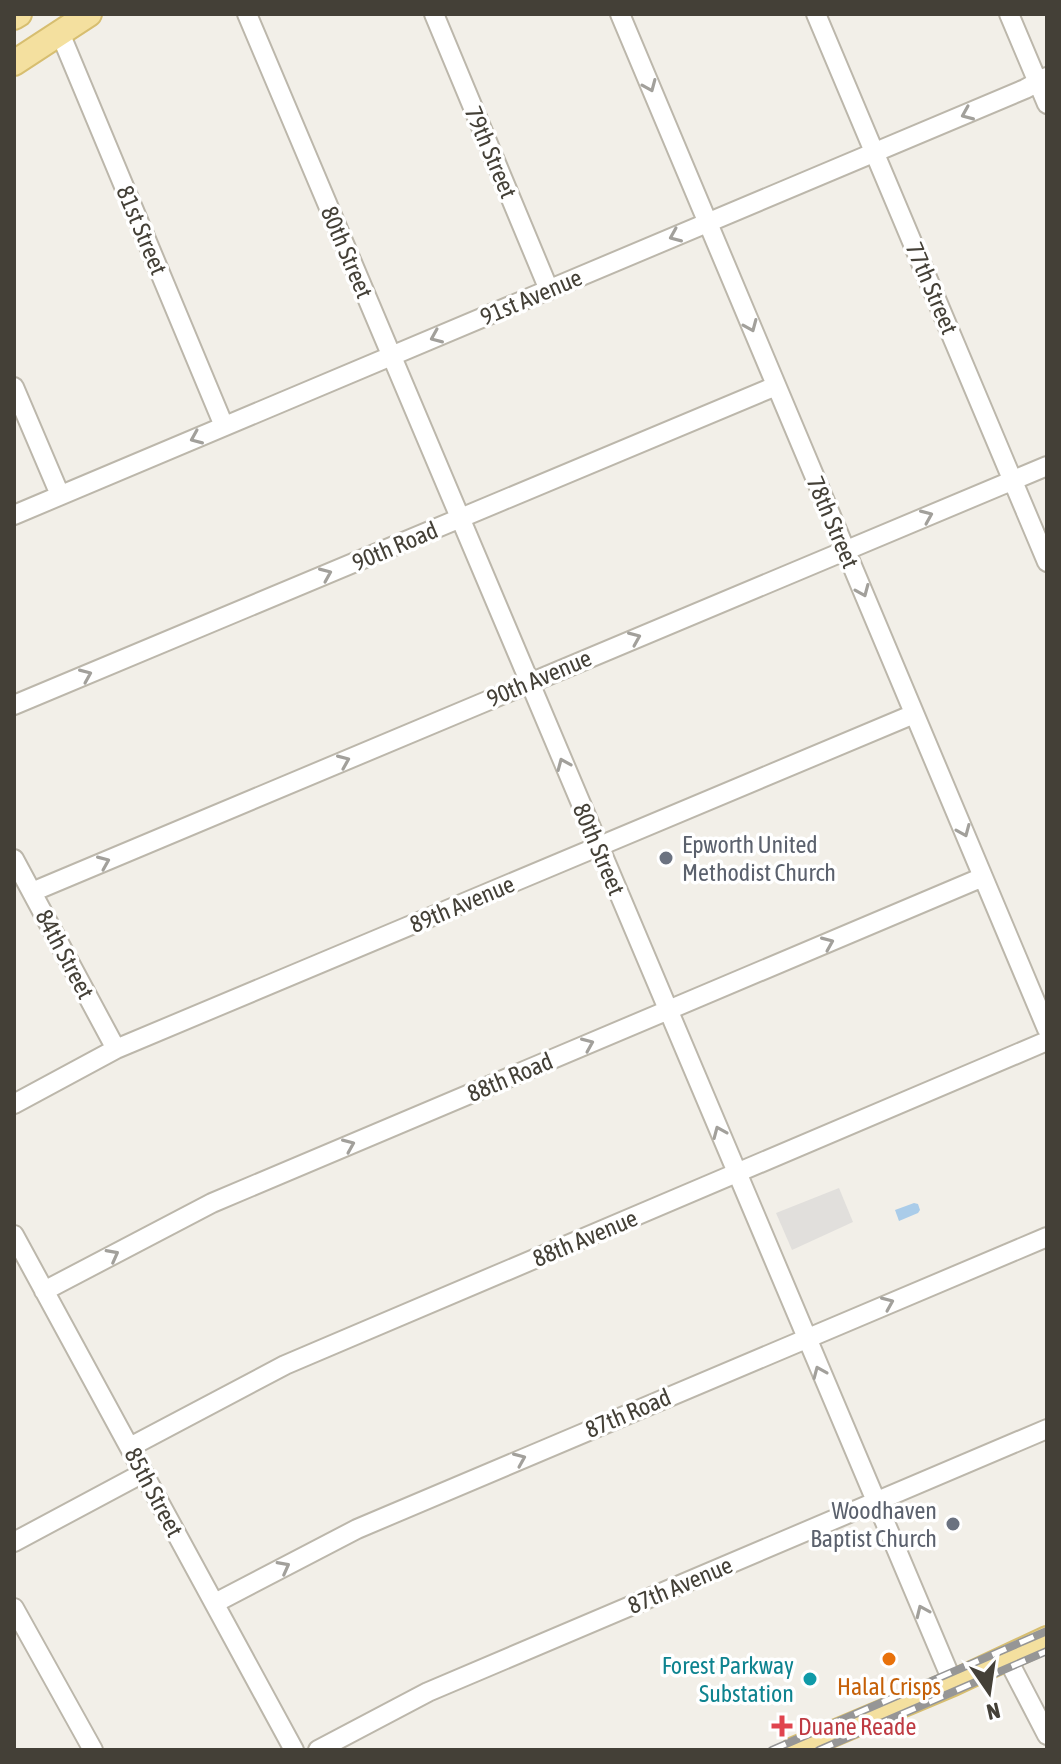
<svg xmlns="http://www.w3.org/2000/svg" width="1061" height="1764" font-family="'Asap Condensed',sans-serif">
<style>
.parking{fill:#e1dfdc}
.water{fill:#aacce9}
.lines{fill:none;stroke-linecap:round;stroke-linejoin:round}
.minor-casing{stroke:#bcb7ab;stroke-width:22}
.major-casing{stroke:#d7be70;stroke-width:28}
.minor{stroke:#fff;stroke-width:18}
.major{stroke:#f4e09f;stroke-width:24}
.rail-casing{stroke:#969696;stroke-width:8}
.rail{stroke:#fff;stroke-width:5;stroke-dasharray:15;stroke-linecap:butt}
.oneway{stroke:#a2a09b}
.worship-dot{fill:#6b7280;stroke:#fff;stroke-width:3}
.food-dot{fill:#e8710a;stroke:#fff;stroke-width:3}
.culture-dot{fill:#0f9aa8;stroke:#fff;stroke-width:3}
.health-dot{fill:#e0444e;stroke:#fff;stroke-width:3}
.labels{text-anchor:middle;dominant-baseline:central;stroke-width:7;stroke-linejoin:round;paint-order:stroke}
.street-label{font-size:24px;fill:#444037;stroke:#fff}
.worship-label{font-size:24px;fill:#5b616d;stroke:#fff;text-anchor:start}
.culture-label{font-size:24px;fill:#0d838f;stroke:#fff;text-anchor:end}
.food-label{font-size:24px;fill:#c56008;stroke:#fff}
.health-label{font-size:24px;fill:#be3a42;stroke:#fff;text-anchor:start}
</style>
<rect width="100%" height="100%" fill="#f2efe8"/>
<path class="parking" d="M 839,1188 L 853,1222 L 792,1250 L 776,1213 Z"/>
<path class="water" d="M 914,1203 L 918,1204 L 920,1210 L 918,1213 L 899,1221 L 895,1210 Z"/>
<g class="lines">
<g class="minor-casing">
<path id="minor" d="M 247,14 L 953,1683
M 434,14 L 549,290
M 620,14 L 1047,1029
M 816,14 L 1047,562
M 1009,14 L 1047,104
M 60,33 L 224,426
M 14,387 L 60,495
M 14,515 L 1025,89 L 1047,77
M 14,705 L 776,386
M 14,859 L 116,1049
M 32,892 L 1047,466
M 14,1104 L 116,1049 L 914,714
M 14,1235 L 294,1750
M 44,1291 L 212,1203 L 983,877
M 130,1447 L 285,1365 L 1047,1041
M 14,1542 L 143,1473
M 215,1603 L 357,1529 L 1047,1237
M 14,1608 L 93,1750
M 1007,1658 L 1047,1735
M 318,1750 L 428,1692 L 1047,1429"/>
</g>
<g class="major-casing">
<path id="major" d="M 14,17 L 19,14
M 14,63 L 89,14
M 794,1750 L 953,1683 L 1047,1639"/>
</g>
<use href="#minor" class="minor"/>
<use href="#major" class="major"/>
<g class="rail-casing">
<path id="rail" d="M 772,1750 L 1047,1631
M 819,1750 L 1047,1651"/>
</g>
<use href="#rail" class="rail"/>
</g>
<defs><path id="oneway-chevron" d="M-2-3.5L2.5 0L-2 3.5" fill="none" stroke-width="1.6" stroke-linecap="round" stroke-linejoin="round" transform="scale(2)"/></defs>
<g class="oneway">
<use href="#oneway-chevron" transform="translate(650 86) rotate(67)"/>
<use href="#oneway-chevron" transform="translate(967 114) rotate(157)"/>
<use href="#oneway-chevron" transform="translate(675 236) rotate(157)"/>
<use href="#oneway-chevron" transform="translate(751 326) rotate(67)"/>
<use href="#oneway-chevron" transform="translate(436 337) rotate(157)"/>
<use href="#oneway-chevron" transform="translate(196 438) rotate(157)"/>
<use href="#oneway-chevron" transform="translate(927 516) rotate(-23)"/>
<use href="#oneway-chevron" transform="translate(326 574) rotate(-23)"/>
<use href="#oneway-chevron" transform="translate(863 591) rotate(67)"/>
<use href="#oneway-chevron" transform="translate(635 638) rotate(-23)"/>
<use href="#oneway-chevron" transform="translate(86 675) rotate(-23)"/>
<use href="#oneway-chevron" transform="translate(344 761) rotate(-23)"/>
<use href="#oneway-chevron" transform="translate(563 764) rotate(-113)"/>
<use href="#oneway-chevron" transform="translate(964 831) rotate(67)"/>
<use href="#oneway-chevron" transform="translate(104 862) rotate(-23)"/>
<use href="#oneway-chevron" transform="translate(828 943) rotate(-23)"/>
<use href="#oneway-chevron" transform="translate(588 1044) rotate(-23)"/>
<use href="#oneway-chevron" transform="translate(719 1132) rotate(-113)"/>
<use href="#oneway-chevron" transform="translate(349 1145) rotate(-23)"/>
<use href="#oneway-chevron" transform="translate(113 1255) rotate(-28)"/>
<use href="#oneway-chevron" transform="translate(888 1303) rotate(-23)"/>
<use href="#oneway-chevron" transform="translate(819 1372) rotate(-113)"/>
<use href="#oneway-chevron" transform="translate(520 1459) rotate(-23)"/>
<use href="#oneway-chevron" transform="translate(284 1567) rotate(-28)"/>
<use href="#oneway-chevron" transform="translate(922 1611) rotate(-114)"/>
</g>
<g class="worship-dot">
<circle cx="666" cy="858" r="8"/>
<circle cx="953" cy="1524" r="8"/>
</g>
<circle class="food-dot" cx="889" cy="1659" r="8"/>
<circle class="culture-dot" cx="810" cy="1679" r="8"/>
<path class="health-dot" d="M778 1714h8v8h8v8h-8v8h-8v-8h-8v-8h8z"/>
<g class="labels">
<g class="street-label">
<text transform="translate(491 152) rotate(67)">79th Street</text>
<text transform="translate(142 230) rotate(67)">81st Street</text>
<text transform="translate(347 252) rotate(67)">80th Street</text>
<text transform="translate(932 288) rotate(67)">77th Street</text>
<text transform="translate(531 297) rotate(-23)">91st Avenue</text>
<text transform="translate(833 522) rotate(67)">78th Street</text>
<text transform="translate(395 546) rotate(-23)">90th Road</text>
<text transform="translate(539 678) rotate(-23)">90th Avenue</text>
<text transform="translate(599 849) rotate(67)">80th Street</text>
<text transform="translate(462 904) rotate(-23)">89th Avenue</text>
<text transform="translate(65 954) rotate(62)">84th Street</text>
<text transform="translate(510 1077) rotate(-23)">88th Road</text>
<text transform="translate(585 1238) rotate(-23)">88th Avenue</text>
<text transform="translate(628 1413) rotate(-23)">87th Road</text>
<text transform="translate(154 1492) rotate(62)">85th Street</text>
<text transform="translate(680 1585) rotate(-23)">87th Avenue</text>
</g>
<g class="worship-label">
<text x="682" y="844">Epworth United<tspan x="682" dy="28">Methodist Church</tspan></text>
<text x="937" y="1510" text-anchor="end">Woodhaven<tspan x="937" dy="28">Baptist Church</tspan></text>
</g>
<g class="culture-label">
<text x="794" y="1665">Forest Parkway<tspan x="794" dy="28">Substation</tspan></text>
</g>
<g class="food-label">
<text x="889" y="1686">Halal Crisps</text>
</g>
<g class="health-label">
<text x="798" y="1726">Duane Reade</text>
</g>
</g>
<rect width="1061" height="1764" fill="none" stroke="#444037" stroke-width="32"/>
<g transform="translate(989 1692) rotate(167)" stroke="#ffffff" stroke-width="6" paint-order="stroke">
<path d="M0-6L14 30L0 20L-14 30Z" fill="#444037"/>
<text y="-12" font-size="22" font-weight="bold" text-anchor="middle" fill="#444037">N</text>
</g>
</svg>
